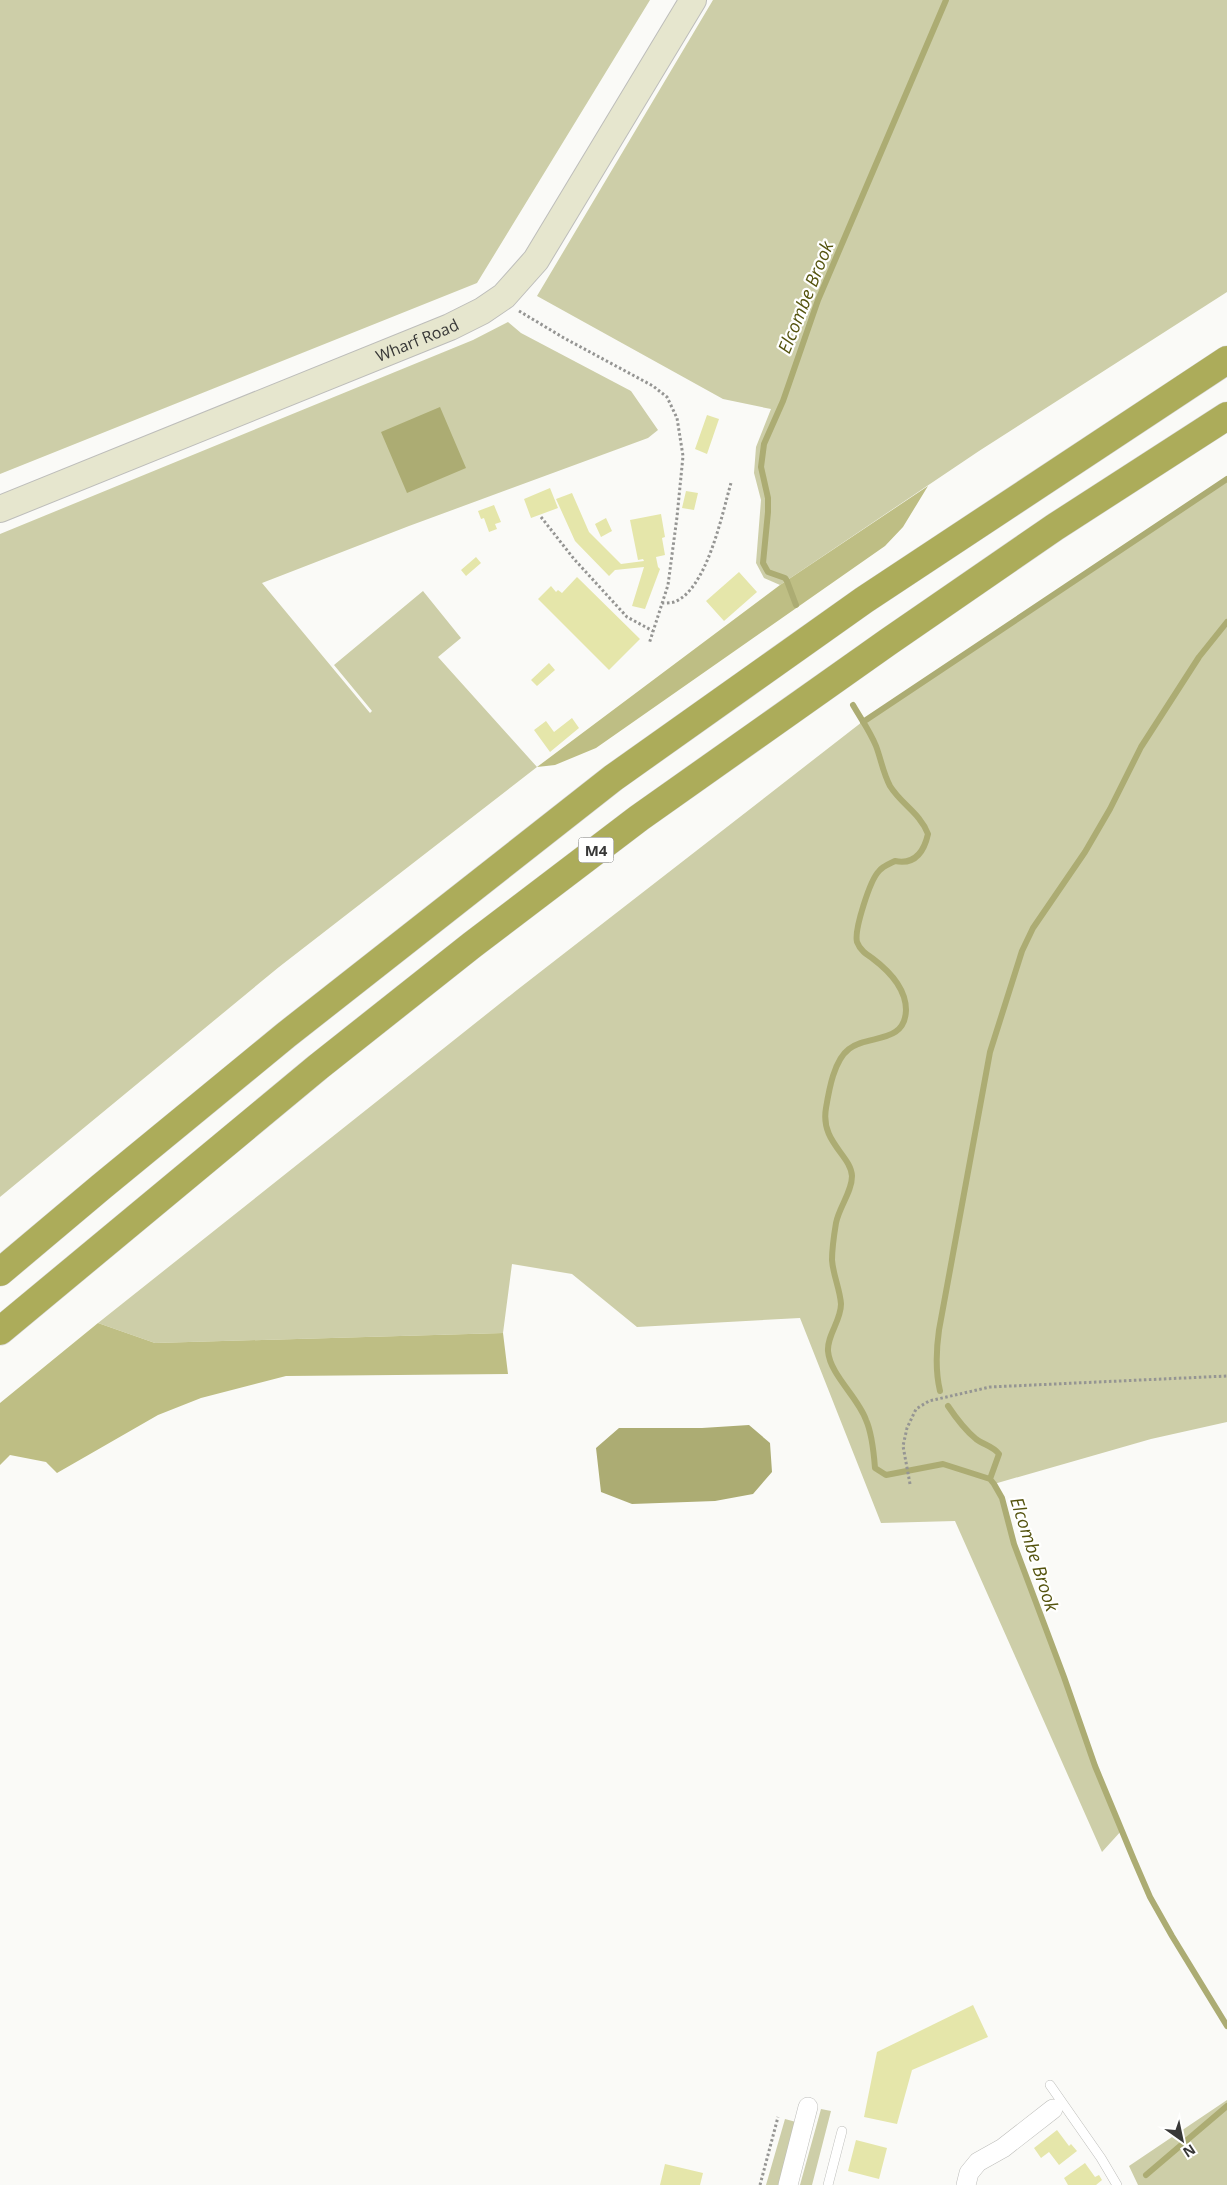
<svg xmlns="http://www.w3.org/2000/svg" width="1227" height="2185" font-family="'Open Sans',sans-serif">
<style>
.green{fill:#cdcea8}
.forest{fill:#bebe84}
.water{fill:#acac73}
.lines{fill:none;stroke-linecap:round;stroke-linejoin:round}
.stream{stroke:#acac73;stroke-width:6}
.building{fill:#e5e6aa}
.lane-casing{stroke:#bdbdba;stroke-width:10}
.street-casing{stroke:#bdbdba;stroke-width:20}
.secondary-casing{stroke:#bdbdba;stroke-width:28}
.highway-casing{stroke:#d7d7d7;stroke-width:29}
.path{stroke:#959593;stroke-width:3;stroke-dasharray:2.5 2.5;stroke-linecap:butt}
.lane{stroke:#fff;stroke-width:9}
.street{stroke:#fff;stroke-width:19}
.secondary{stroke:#e6e6ce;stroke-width:26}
.highway{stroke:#acac5a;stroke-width:28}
.labels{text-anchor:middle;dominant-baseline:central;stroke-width:4.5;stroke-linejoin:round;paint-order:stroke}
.shield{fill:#fffffe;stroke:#747473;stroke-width:1}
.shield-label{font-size:15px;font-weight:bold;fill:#383837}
.street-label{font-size:16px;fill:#383837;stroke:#fffffe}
.water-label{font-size:18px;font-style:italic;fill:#54530e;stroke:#fffffe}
</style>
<rect width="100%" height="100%" fill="#fafaf7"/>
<path class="green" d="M 0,0 L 650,0 L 477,283 L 0,474 Z
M 713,0 L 1227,0 L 1227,292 L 979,451 L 780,585 L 764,578 L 756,563 L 761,500 L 754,473 L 756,447 L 771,409 L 723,399 L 537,296 Z
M 508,322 L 521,333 L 631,391 L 658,430 L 648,438 L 409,526 L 262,583 L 370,713 L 372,711 L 334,665 L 423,591 L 461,638 L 438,657 L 537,767 L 279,967 L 0,1197 L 0,534 L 473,340 Z
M 1227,479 L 1227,1422 L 1151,1439 L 994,1484 L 1002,1498 L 1014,1544 L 1064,1677 L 1095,1766 L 1122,1830 L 1102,1852 L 955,1521 L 881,1523 L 800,1318 L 637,1327 L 572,1274 L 512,1264 L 503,1333 L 155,1343 L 98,1323 L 517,990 L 862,722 Z
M 1227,2100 L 1227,2185 L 1138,2185 L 1129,2166 Z
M 821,2109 L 831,2111 L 812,2185 L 800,2185 Z
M 785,2119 L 796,2122 L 779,2185 L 766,2185 Z"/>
<path class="forest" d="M 928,486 L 903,527 L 885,546 L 596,748 L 555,765 L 537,767 L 780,585 Z
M 98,1323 L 155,1343 L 503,1333 L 508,1374 L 286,1376 L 201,1398 L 158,1415 L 57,1473 L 46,1462 L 10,1455 L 0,1465 L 0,1403 Z"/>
<path class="water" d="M 440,407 L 466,468 L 407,493 L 381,432 Z
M 749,1425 L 770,1443 L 772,1472 L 753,1494 L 715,1501 L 632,1504 L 601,1492 L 596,1448 L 619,1428 L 702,1428 Z"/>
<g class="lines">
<path class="stream" d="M 796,605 L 787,581 L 785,578 L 768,572 L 763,563 L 768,512 L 768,498 L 761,467 L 764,444 L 783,401 L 818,300 L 946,0
M 853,705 C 861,719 870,731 876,746 C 881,759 883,773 890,786 C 901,804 920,813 928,834 C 924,852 915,865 895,861 C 889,864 883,866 879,871 C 870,880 854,930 857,942 C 860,950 866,954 872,958 C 888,970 906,988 906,1010 C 905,1045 867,1034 849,1049 C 834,1060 829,1090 826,1108 C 820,1142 851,1155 852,1176 C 852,1192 839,1207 836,1223 C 834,1235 832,1248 832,1260 C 833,1275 840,1289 841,1304 C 841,1321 827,1335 828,1351 C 830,1375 858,1397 866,1420 C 871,1431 874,1455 875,1468 L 886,1475 L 943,1464 L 990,1479 L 994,1484 L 1002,1498 L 1014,1544 L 1064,1677 L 1095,1766 L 1134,1860 L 1150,1897 L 1172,1936 L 1227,2026
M 863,722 L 1227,479
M 940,1391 C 935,1370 936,1351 939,1330 L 990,1052 L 1022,951 L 1033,928 L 1085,852 L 1110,809 L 1141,747 L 1199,657 L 1227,622
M 948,1406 C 956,1418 965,1430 976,1439 C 984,1445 993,1446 999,1454 L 990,1479
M 1146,2175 L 1227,2106"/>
</g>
<path class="building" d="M 707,415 L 719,419 L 707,454 L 695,449 Z
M 550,488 L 558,508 L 531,518 L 524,499 Z
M 686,491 L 698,493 L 694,510 L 682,508 Z
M 572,493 L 589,532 L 621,564 L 644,561 L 643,559 L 638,560 L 630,520 L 661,514 L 665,537 L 662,538 L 665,555 L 656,557 L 658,567 L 660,569 L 645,609 L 632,606 L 644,567 L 615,570 L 609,576 L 575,541 L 556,499 Z
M 494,505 L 501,522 L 495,524 L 497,529 L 489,532 L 484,518 L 481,519 L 478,511 Z
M 606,518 L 612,531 L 601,537 L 595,524 Z
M 476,557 L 481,563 L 466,576 L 461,570 Z
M 739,572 L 757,592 L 724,621 L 706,601 Z
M 577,577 L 640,639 L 609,670 L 538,599 L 551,586 L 556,592 L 558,590 L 562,593 Z
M 549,663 L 555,670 L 537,686 L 531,680 Z
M 572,718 L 579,728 L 550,752 L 534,730 L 546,721 L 554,732 Z
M 973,2005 L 988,2037 L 912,2070 L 897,2124 L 864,2117 L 877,2052 Z
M 1057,2130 L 1069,2146 L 1071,2144 L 1077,2151 L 1059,2165 L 1049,2152 L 1041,2158 L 1034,2148 Z
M 856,2140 L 887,2148 L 879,2179 L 848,2171 Z
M 1085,2163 L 1095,2177 L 1099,2175 L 1102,2180 L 1096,2185 L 1068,2185 L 1064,2178 Z
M 665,2164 L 703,2173 L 700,2185 L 660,2185 Z"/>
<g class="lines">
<g class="lane-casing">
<path id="lane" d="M 1050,2085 L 1101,2158 L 1117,2185
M 828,2185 L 842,2131"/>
</g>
<g class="street-casing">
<path id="street" d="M 788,2185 L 808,2107
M 966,2185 L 969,2173 L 978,2162 L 1003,2148 L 1053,2109"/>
</g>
<g class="secondary-casing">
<g id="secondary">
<path id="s1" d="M 0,509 L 450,327 L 482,311 L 504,296 L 536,260 L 693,0"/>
</g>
</g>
<g class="highway-casing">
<path id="highway" d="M 0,1272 L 101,1187 L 286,1035 L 613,778 L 864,600 L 1227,360
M 0,1331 L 318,1067 L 472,945 L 639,818 L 888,642 L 1055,527 L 1227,416"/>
</g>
<path class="path" d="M 519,311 L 564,338 L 653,386 L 667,397 L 677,418 L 683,456 L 677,517 L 668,585 L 649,644
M 541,517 L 574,559 L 627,617 L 653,631
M 662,603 C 665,603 670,603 674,602 C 707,590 722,514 731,483
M 910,1484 L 903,1446 L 907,1428 L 916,1409 L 929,1401 L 990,1387 L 1227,1376
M 760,2185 L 778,2117"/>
<use href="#lane" class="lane"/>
<use href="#street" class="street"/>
<use href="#secondary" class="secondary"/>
<use href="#highway" class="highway"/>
</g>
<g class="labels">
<rect class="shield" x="578.5" y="837.5" width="35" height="25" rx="4"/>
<g class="shield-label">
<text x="596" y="850">M4</text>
</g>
<g class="street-label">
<text stroke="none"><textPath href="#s1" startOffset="450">Wharf Road</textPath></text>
</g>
<g class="water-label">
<text transform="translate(805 297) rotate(-68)">Elcombe Brook</text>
<text transform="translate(1035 1554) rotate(72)">Elcombe Brook</text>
</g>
</g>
<g transform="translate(1182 2140) rotate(147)" stroke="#fffffe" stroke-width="4" paint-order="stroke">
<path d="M0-4L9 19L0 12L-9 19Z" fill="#383837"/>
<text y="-8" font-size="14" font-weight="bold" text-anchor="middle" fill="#383837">N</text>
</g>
</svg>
